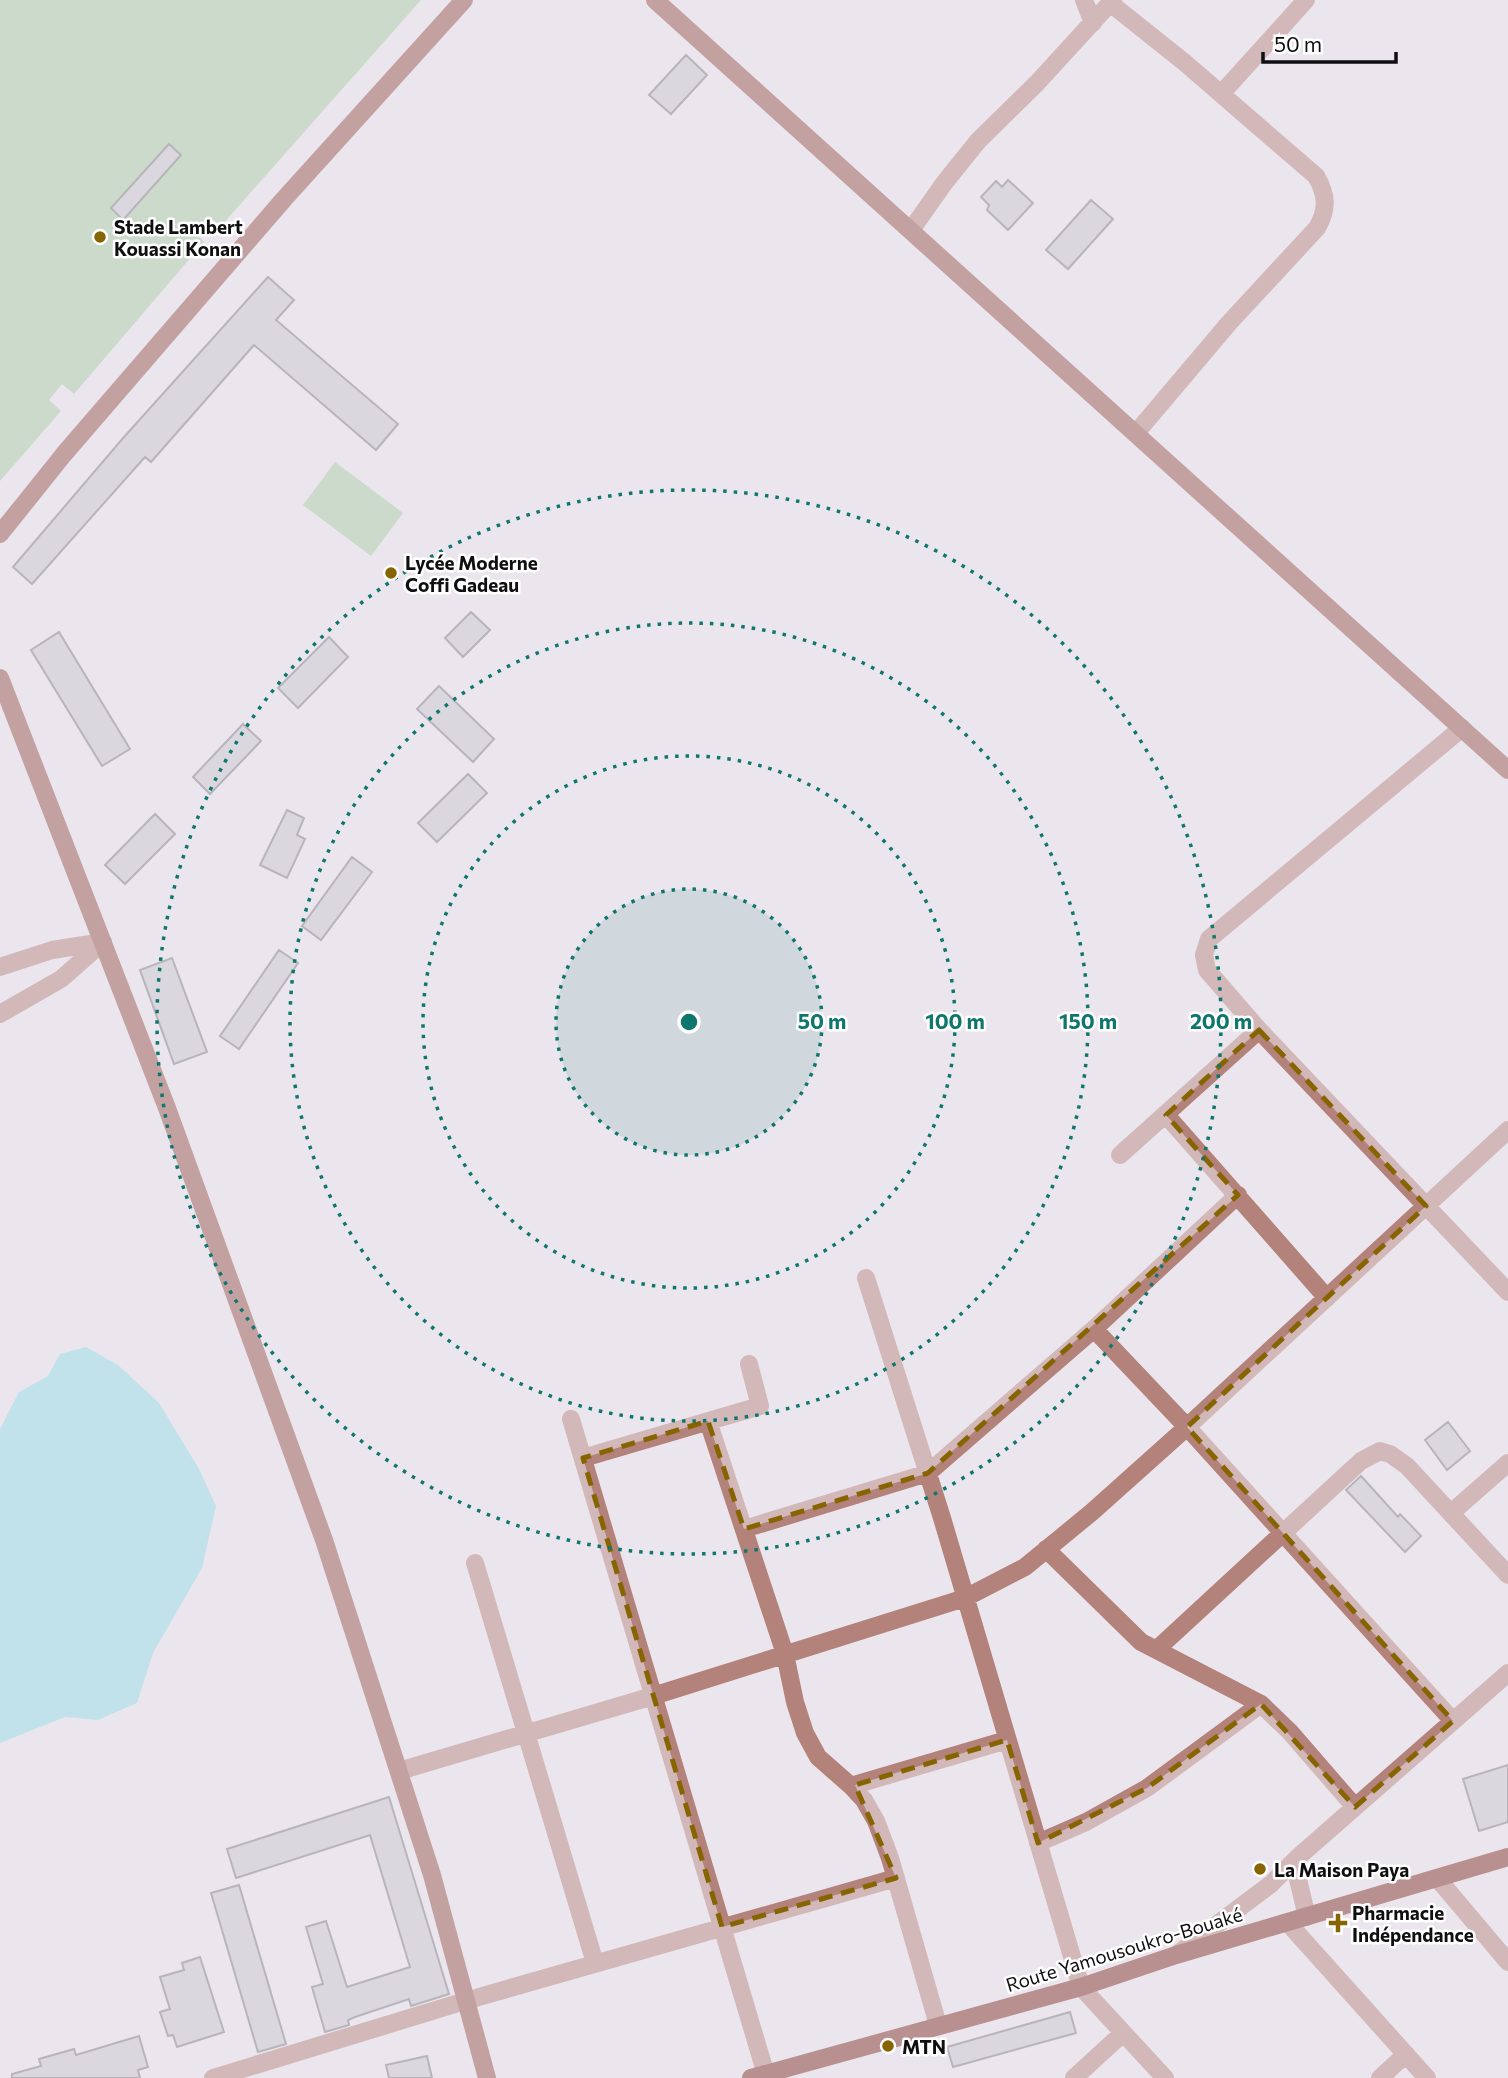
<svg xmlns="http://www.w3.org/2000/svg" width="1508" height="2078" font-family="Commissioner,sans-serif">
<style>
.green{fill:#a5cc9f}
.water{fill:#8fdee8}
.building{fill:#c7c6cd;stroke:#7a7981;stroke-width:2}
.lines{fill:none;stroke-linecap:round;stroke-linejoin:round}
.street{stroke:#b3827a;stroke-width:18}
.secondary{stroke:#944f46;stroke-width:18}
.primary{stroke:#7c2820;stroke-width:18}
.marked{fill:none;stroke:#866500;stroke-width:5;stroke-dasharray:14 9;stroke-linejoin:round}
.ring{fill:none;stroke:#0f766e;stroke-width:3.5;stroke-dasharray:3.5 7}
.poi-dot{fill:#866500;stroke:#fff;stroke-width:2.5}
.labels{text-anchor:middle;dominant-baseline:central;stroke-width:5;stroke-linejoin:round;paint-order:stroke}
.poi-label{font-size:19px;font-weight:bold;fill:#0f0e10;stroke:#fff;text-anchor:start}
.street-label{font-size:19px;fill:#0f0e10;stroke:#fff}
.centre{fill:#0f766e;stroke:#fff;stroke-width:3.5}
.ring-label{font-size:21px;text-anchor:middle;font-weight:bold;fill:#0f766e;stroke:#fff;stroke-width:5;stroke-linejoin:round;paint-order:stroke}
</style>
<rect width="100%" height="100%" fill="#ebe6ed"/>
<path class="green" d="M 0,0 L 421,0 L 221,226 L 208,216 L 195,232 L 204,242 L 74,394 L 62,384 L 49,400 L 61,411 L 0,481 Z
M 335,462 L 403,513 L 371,556 L 303,505 Z"/>
<path class="water" d="M 86,1347 L 118,1365 L 159,1403 L 199,1469 L 216,1506 L 202,1568 L 153,1653 L 137,1703 L 98,1720 L 65,1717 L 0,1743 L 0,1429 L 19,1392 L 48,1376 L 60,1354 Z"/>
<path class="building" d="M 686,55 L 707,75 L 671,114 L 649,95 Z
M 169,144 L 181,155 L 123,220 L 111,208 Z
M 1008,180 L 1033,203 L 1008,230 L 987,210 L 989,205 L 981,197 L 996,181 L 1002,187 Z
M 1091,200 L 1113,219 L 1068,269 L 1046,250 Z
M 268,277 L 294,300 L 276,320 L 398,424 L 376,450 L 254,345 L 151,462 L 145,457 L 32,584 L 13,567 L 124,437 Z
M 471,612 L 490,630 L 463,657 L 445,638 Z
M 59,632 L 130,749 L 102,766 L 31,650 Z
M 329,637 L 348,657 L 298,708 L 278,688 Z
M 439,686 L 494,739 L 473,762 L 417,709 Z
M 243,724 L 261,741 L 210,794 L 193,777 Z
M 468,774 L 487,793 L 437,842 L 418,823 Z
M 287,810 L 304,818 L 297,835 L 305,839 L 287,878 L 260,865 Z
M 155,814 L 175,834 L 125,884 L 105,865 Z
M 352,857 L 372,872 L 321,940 L 302,926 Z
M 279,950 L 298,963 L 239,1049 L 220,1036 Z
M 172,958 L 207,1052 L 174,1064 L 140,970 Z
M 1448,1422 L 1470,1451 L 1447,1470 L 1425,1440 Z
M 1361,1476 L 1398,1517 L 1400,1514 L 1421,1536 L 1405,1552 L 1346,1490 Z
M 1508,1765 L 1508,1822 L 1479,1831 L 1463,1779 Z
M 389,1797 L 449,1994 L 411,2006 L 409,1999 L 355,2017 L 348,2020 L 349,2025 L 325,2032 L 312,1987 L 323,1984 L 306,1927 L 326,1921 L 347,1987 L 410,1967 L 370,1835 L 236,1878 L 227,1849 Z
M 239,1885 L 286,2044 L 258,2052 L 211,1893 Z
M 200,1957 L 224,2032 L 177,2047 L 173,2035 L 168,2036 L 160,2012 L 170,2009 L 160,1977 L 184,1970 L 182,1963 Z
M 1070,2012 L 1076,2033 L 953,2067 L 947,2047 Z
M 139,2036 L 148,2067 L 138,2070 L 140,2078 L 12,2078 L 12,2074 L 41,2066 L 39,2059 L 74,2049 L 76,2055 Z
M 427,2056 L 432,2078 L 389,2078 L 386,2065 Z"/>
<g class="lines">
<path class="street" d="M 1084,0 L 1093,23
M 1110,3 L 1184,62 L 1316,176 C 1327,195 1328,209 1317,228 L 1229,323 L 1136,433
M 1221,94 L 1306,0
M 911,230 L 945,182 L 978,141 L 1037,83 L 1113,0
M 1462,728 L 1209,939 L 1204,955 L 1207,970 L 1259,1030 L 1508,1292
M 0,967 L 52,950 L 103,942
M 0,1014 L 61,979 L 103,942
M 1166,1115 L 1327,1298
M 1120,1155 L 1259,1030
M 866,1278 L 942,1518 L 1081,1987 L 1165,2078
M 1094,1329 L 1187,1427 L 1453,1721
M 571,1419 L 767,2078
M 708,1421 L 785,1654 L 795,1702 L 805,1733 L 818,1757 L 851,1786 L 864,1800 L 876,1821 L 890,1858 L 938,2025
M 583,1458 L 760,1406 L 749,1364
M 1451,1513 L 1508,1463
M 744,1529 L 928,1473 L 1094,1329 L 1238,1195
M 1046,1549 L 1141,1642 L 1261,1704 L 1290,1732 L 1355,1807
M 475,1563 L 595,1963
M 1156,1650 L 1361,1461 L 1380,1451 L 1390,1454 L 1407,1466 L 1508,1575
M 399,1771 L 653,1696 L 965,1598 L 1025,1567 L 1092,1512 L 1187,1427 L 1508,1130
M 851,1786 L 1007,1740
M 1038,1843 L 1086,1822 L 1147,1788 L 1261,1704
M 1297,1858 L 1297,1875 L 1307,1917
M 1437,1878 L 1508,1962
M 1288,1923 L 1427,2078
M 1179,1953 L 1271,1884 L 1297,1858 L 1508,1673
M 213,2078 L 465,2001 L 896,1878
M 1074,2078 L 1123,2033
M 1380,2078 L 1406,2054"/>
<path class="secondary" d="M 655,0 L 1508,770
M 0,534 L 64,454 L 284,199 L 464,0
M 0,678 L 167,1108 L 324,1540 L 432,1875 L 487,2078"/>
<path class="primary" d="M 751,2078 L 1081,1987 L 1176,1955 L 1508,1857"/>
</g>
<path d="M0 0H1508V2078H0ZM 1259,1030 L 1426,1206 L 1187,1427 L 1453,1721 L 1355,1807 L 1261,1704 L 1147,1788 L 1038,1843 L 1007,1740 L 855,1785 L 896,1878 L 722,1927 L 583,1458 L 708,1421 L 744,1529 L 928,1473 L 1238,1195 L 1166,1115 Z" fill="#ebe6ed" fill-opacity=".55" fill-rule="evenodd"/>
<path class="marked" d="M 1259,1030 L 1426,1206 L 1187,1427 L 1453,1721 L 1355,1807 L 1261,1704 L 1147,1788 L 1038,1843 L 1007,1740 L 855,1785 L 896,1878 L 722,1927 L 583,1458 L 708,1421 L 744,1529 L 928,1473 L 1238,1195 L 1166,1115 Z"/>
<circle cx="689" cy="1022" r="133" fill="#0f766e" fill-opacity=".12"/>
<g class="ring">
<circle cx="689" cy="1022" r="133"/>
<circle cx="689" cy="1022" r="266"/>
<circle cx="689" cy="1022" r="399"/>
<circle cx="689" cy="1022" r="532"/>
</g>
<g class="poi-dot">
<circle cx="100" cy="237" r="7"/>
<circle cx="391" cy="573" r="7"/>
<circle cx="1260" cy="1869" r="7"/>
<path d="M1334.5 1912.5h7v7h7v7h-7v7h-7v-7h-7v-7h7z"/>
<circle cx="888" cy="2046" r="7"/>
</g>
<g class="labels">
<g class="poi-label">
<text x="114" y="226">Stade Lambert<tspan x="114" dy="22">Kouassi Konan</tspan></text>
<text x="405" y="562">Lycée Moderne<tspan x="405" dy="22">Coffi Gadeau</tspan></text>
<text x="1274" y="1869">La Maison Paya</text>
<text x="1352" y="1912">Pharmacie<tspan x="1352" dy="22">Indépendance</tspan></text>
<text x="902" y="2046">MTN</text>
</g>
<g class="street-label">
<text transform="translate(1124 1949) rotate(-17)">Route Yamousoukro-Bouaké</text>
</g>
</g>
<circle cx="689" cy="1022" r="10" class="centre"/>
<g class="ring-label">
<text x="822" y="1029">50 m</text>
<text x="955" y="1029">100 m</text>
<text x="1088" y="1029">150 m</text>
<text x="1221" y="1029">200 m</text>
</g>
<path d="M1263 52v10h133v-10" fill="none" stroke="#0f0e10" stroke-width="3.5"/>
<text x="1274" y="52" font-size="21" fill="#0f0e10" stroke="#ffffff" stroke-width="5" paint-order="stroke">50 m</text>
</svg>
